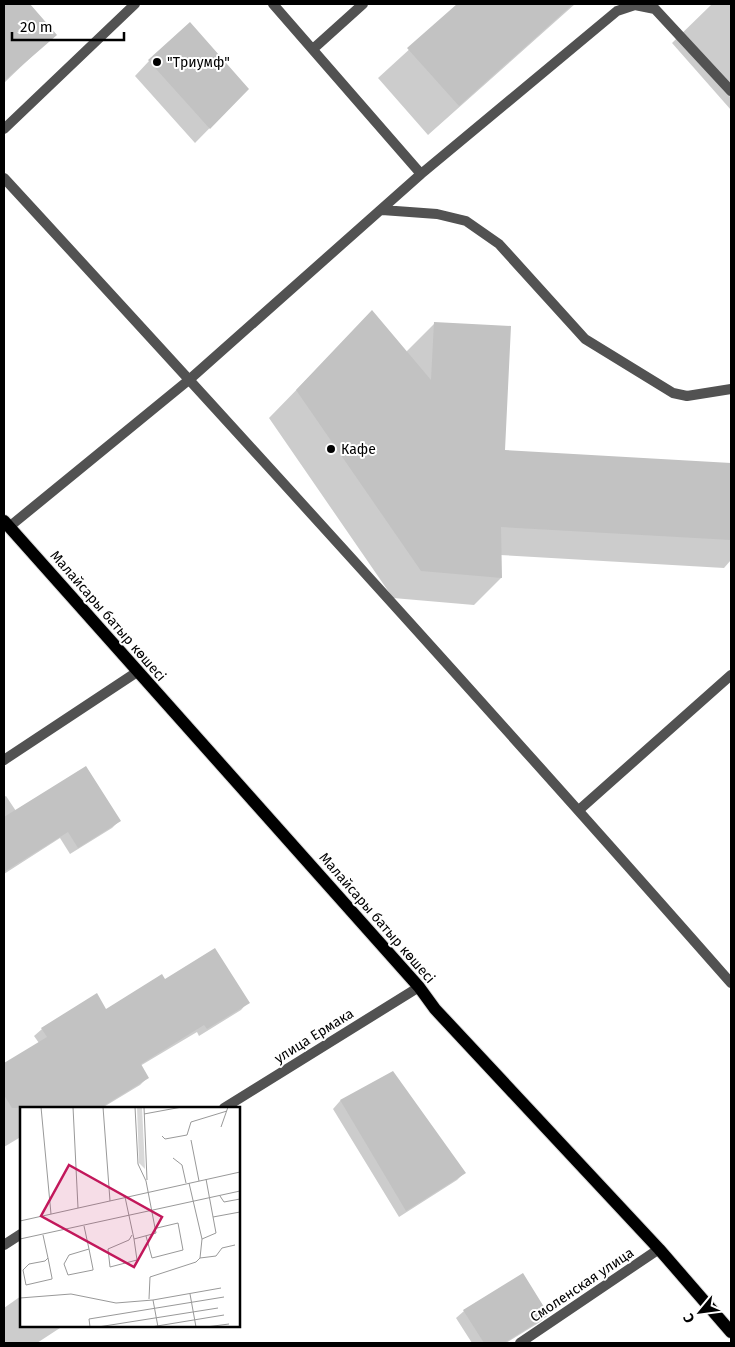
<svg xmlns="http://www.w3.org/2000/svg" width="735" height="1347" font-family="'Fira Sans',sans-serif">
<style>
.shadow{fill:#0003}
.building{fill:#c2c2c2}
.lines{fill:none;stroke-linecap:round;stroke-linejoin:round}
.primary-casing{stroke:#dbdbdb;stroke-width:14}
.lane{stroke:#525252;stroke-width:10}
.street{stroke:#525252;stroke-width:10}
.primary{stroke:#000;stroke-width:12}
.poi-dot{fill:#000;stroke:#fff;stroke-width:2}
.labels{text-anchor:middle;dominant-baseline:central;stroke-width:4;stroke-linejoin:round;paint-order:stroke}
.poi-label{font-size:14px;fill:#000;stroke:#fff;text-anchor:start}
.street-label{font-size:14px;fill:#000;stroke:#fff}
.inset-road{fill:none;stroke:#999;stroke-width:1}
.view{fill:#c2185b;fill-opacity:0.15;stroke:#c2185b;stroke-width:2.5}
.inset-edge{fill:none;stroke:#000;stroke-width:2.5}
</style>
<rect width="100%" height="100%" fill="#fff"/>
<path class="shadow" d="M 4,4 L 29,4 L 55,34 L 4,83 Z
M 459,4 L 575,4 L 428,135 L 378,78 Z
M 712,4 L 731,4 L 731,110 L 672,43 Z
M 149,61 L 248,89 L 195,143 L 135,76 Z
M 435,323 L 504,452 L 731,465 L 731,560 L 724,568 L 500,555 L 501,578 L 474,605 L 393,598 L 269,418 L 345,340 L 407,354 L 407,351 Z
M 6,796 L 16,811 L 119,821 L 112,828 L 70,854 L 60,838 L 4,874 L 4,797 Z
M 164,980 L 248,1002 L 241,1010 L 199,1036 L 197,1032 L 140,1066 L 147,1078 L 140,1085 L 102,1108 L 79,1108 L 78,1106 L 75,1108 L 21,1108 L 21,1141 L 19,1138 L 4,1147 L 4,1065 L 39,1043 L 34,1036 L 42,1029 L 106,1011 Z
M 392,1073 L 464,1173 L 457,1180 L 399,1217 L 333,1109 L 340,1101 Z
M 21,1296 L 21,1326 L 63,1326 L 37,1343 L 4,1343 L 4,1308 Z
M 464,1311 L 547,1315 L 540,1322 L 506,1343 L 472,1343 L 456,1318 Z"/>
<path class="building" d="M 4,4 L 30,4 L 57,35 L 4,81 Z
M 457,4 L 573,4 L 459,106 L 407,48 Z
M 190,22 L 249,89 L 210,129 L 148,60 Z
M 372,310 L 431,380 L 434,322 L 511,326 L 505,450 L 731,463 L 731,540 L 501,527 L 502,578 L 421,571 L 296,390 Z
M 86,766 L 121,821 L 78,848 L 68,832 L 4,872 L 4,817 Z
M 215,948 L 250,1003 L 207,1029 L 204,1025 L 141,1064 L 149,1078 L 100,1108 L 12,1108 L 4,1095 L 4,1063 L 47,1037 L 41,1028 L 97,993 L 106,1009 L 162,974 L 165,979 Z
M 393,1071 L 466,1173 L 406,1211 L 340,1100 Z
M 523,1273 L 549,1315 L 504,1343 L 484,1343 L 463,1310 Z"/>
<g class="lines">
<g class="primary-casing">
<path id="primary" d="M 4,521 L 419,987 L 435,1009 L 659,1249 L 731,1332"/>
</g>
<path class="lane" d="M 313,49 L 363,4
M 4,129 L 135,4
M 421,174 L 617,11 L 635,5 L 655,9 L 731,91
M 382,210 L 437,214 L 466,221 L 499,244 L 585,339 L 673,393 L 687,396 L 731,389
M 190,379 L 421,174 L 273,4
M 579,810 L 731,675"/>
<path class="street" d="M 4,178 C 249,444 492,711 731,983
M 9,527 L 190,379
M 4,760 L 137,672
M 224,1108 L 419,987
M 4,1245 L 21,1234
M 520,1343 L 659,1249"/>
<use href="#primary" class="primary"/>
</g>
<g class="poi-dot">
<circle cx="157" cy="62" r="5"/>
<circle cx="331" cy="449" r="5"/>
</g>
<g class="labels">
<g class="poi-label">
<text x="167" y="62">"Триумф"</text>
<text x="341" y="449">Кафе</text>
</g>
<g class="street-label">
<text transform="translate(108 616) rotate(49)">Малайсары батыр көшесі</text>
<text transform="translate(377 918) rotate(49)">Малайсары батыр көшесі</text>
<text transform="translate(314 1036) rotate(-32)">улица Ермака</text>
<text transform="translate(582 1285) rotate(-34)">Смоленская улица</text>
</g>
</g>
<g transform="translate(20 1107)">
<rect width="220" height="220" fill="#fff"/>
<path d="M 117,0 L 122,0 L 125,62 L 119,56 Z" fill="#d9d9d9"/>
<path class="inset-road" d="M 21,0 L 31,107M 53,0 L 58,101M 83,0 L 90,94M 124,0 L 127,73M 124,7 L 162,0M 201,20 L 208,0M 142,29 L 145,32 L 167,28 L 171,15 L 207,4M 171,33 L 179,74M 153,51 L 162,58 L 166,76M 200,89 L 204,95 L 220,92M 105,90 L 114,132 L 136,126 L 126,74 L 118,57 L 115,0M 193,110 L 220,105M 0,114 L 220,65M 64,119 L 69,142 L 73,162 L 73,163 L 48,168 L 44,157 L 49,148 L 69,142M 23,128 L 28,151 L 32,171 L 32,172 L 6,178 L 3,163 L 9,157 L 25,154 L 28,151M 112,128 L 109,133 L 88,142 L 90,160 L 117,153 L 114,132M 126,129 L 132,151 L 163,143 L 158,116 L 137,121M 0,132 L 220,84M 182,132 L 196,126 L 186,72M 180,151 L 196,149 L 202,141 L 215,138M 170,187 L 176,220M 0,191 L 51,187 L 96,196 L 133,193 L 201,181M 129,192 L 130,170 L 176,155 L 180,151 L 182,132 L 169,76M 133,193 L 138,220M 70,220 L 69,212 L 204,190M 78,220 L 198,201M 131,220 L 204,208M 186,220 L 209,217"/>
<path class="view" d="M 49,58 L 142,110 L 114,160 L 21,109 Z"/>
<rect width="220" height="220" class="inset-edge"/>
</g>
<rect width="735" height="1347" fill="none" stroke="#000000" stroke-width="10"/>
<g transform="translate(700 1312) rotate(241)" stroke="#ffffff" stroke-width="4" paint-order="stroke">
<path d="M0-4L9 19L0 12L-9 19Z" fill="#000000"/>
<text y="-8" font-size="14" font-weight="bold" text-anchor="middle" fill="#000000">С</text>
</g>
<path d="M12 32v8h112v-8" fill="none" stroke="#000000" stroke-width="2.5"/>
<text x="20" y="32" font-size="15" fill="#000000" stroke="#ffffff" stroke-width="4" paint-order="stroke">20 m</text>
</svg>
